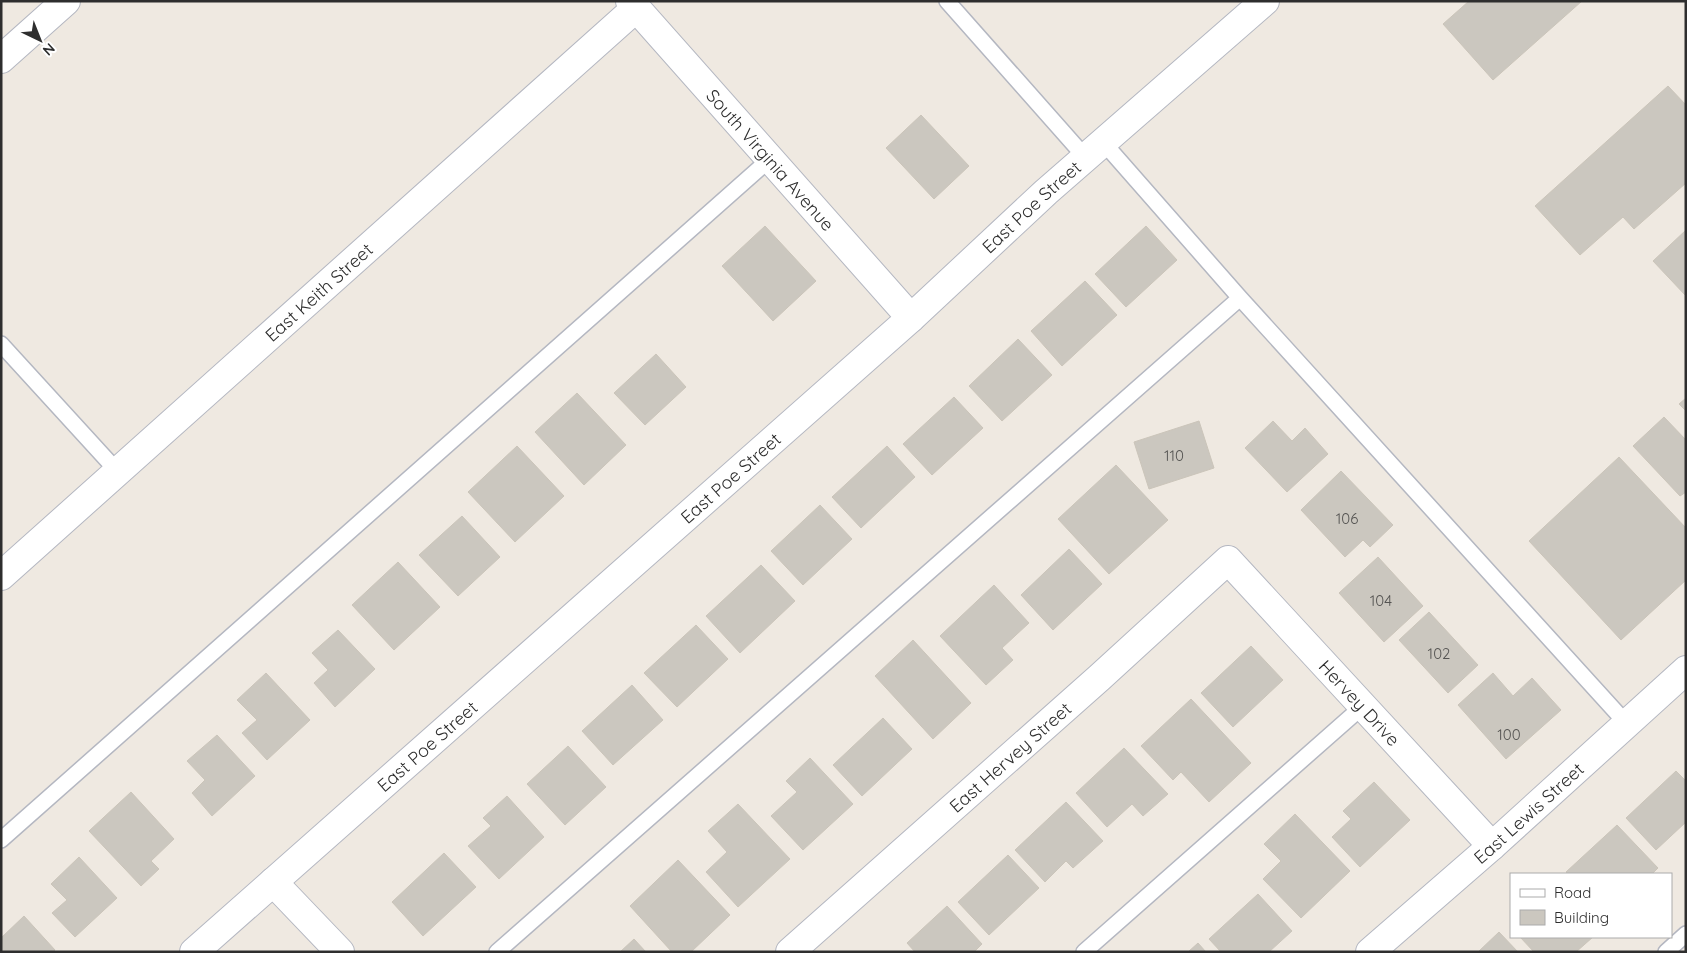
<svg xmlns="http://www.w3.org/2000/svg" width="1687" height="953" font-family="Quicksand,sans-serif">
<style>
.building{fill:#cbc7bf;stroke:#cbc5ba}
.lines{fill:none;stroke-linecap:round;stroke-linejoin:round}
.lane-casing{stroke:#b4b7c1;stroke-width:18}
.street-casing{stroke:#b4b7c1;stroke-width:30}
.secondary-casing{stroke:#b4b7c1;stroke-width:30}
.lane{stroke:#fff;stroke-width:15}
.street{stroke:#fff;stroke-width:28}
.secondary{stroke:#fff;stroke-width:28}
.labels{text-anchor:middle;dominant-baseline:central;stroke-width:5;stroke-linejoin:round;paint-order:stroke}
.number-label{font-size:15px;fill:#555452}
.street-label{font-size:18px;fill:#2e2e2e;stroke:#fff}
</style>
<rect width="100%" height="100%" fill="#efe9e1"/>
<path class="building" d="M 1469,1 L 1582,1 L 1493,80 L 1443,24 Z
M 1668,86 L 1686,105 L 1686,183 L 1634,229 L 1623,217 L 1580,255 L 1535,206 Z
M 921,115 L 969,166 L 934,199 L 886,148 Z
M 765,226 L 816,281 L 773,321 L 722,266 Z
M 1146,226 L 1177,260 L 1126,307 L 1095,274 Z
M 1686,230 L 1686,296 L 1653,261 Z
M 1085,281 L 1117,315 L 1062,366 L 1031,331 Z
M 1018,339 L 1052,375 L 1002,421 L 969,386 Z
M 656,354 L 686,387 L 645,425 L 614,393 Z
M 577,393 L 626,445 L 584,485 L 535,432 Z
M 954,397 L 983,428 L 932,475 L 903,444 Z
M 1686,398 L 1686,411 L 1679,404 Z
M 1664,417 L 1686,440 L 1686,492 L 1680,496 L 1633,446 Z
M 1199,421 L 1214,468 L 1149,489 L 1134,442 Z
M 1273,421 L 1292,441 L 1305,428 L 1328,454 L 1287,492 L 1245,448 Z
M 517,446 L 564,496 L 515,542 L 468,492 Z
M 887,446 L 915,477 L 861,528 L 832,497 Z
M 1619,457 L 1686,528 L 1686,580 L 1621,640 L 1529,541 Z
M 1116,465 L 1168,520 L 1109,574 L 1058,519 Z
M 1341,471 L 1393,525 L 1370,547 L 1363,540 L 1345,557 L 1301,510 Z
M 820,505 L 852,539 L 803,585 L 771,551 Z
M 462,516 L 500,557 L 458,596 L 419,555 Z
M 1069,549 L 1102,584 L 1053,630 L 1021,595 Z
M 1378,557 L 1423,606 L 1384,642 L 1339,593 Z
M 398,562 L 440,607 L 394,650 L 352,605 Z
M 761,565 L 795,601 L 740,653 L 706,616 Z
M 994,585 L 1029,623 L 1002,648 L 1013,660 L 986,685 L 940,636 Z
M 1429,612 L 1478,665 L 1448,693 L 1399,640 Z
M 696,625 L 728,659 L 677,707 L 644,673 Z
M 338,630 L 375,669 L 335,707 L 314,683 L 328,670 L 312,653 Z
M 913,640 L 971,703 L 933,739 L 875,676 Z
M 1251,646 L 1283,680 L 1233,727 L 1201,693 Z
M 266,673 L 310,720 L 267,760 L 242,733 L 257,720 L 237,700 Z
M 1493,673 L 1513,696 L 1532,678 L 1561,710 L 1506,759 L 1458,705 Z
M 632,685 L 663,720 L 613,765 L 582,731 Z
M 1191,699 L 1251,763 L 1209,802 L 1181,772 L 1173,780 L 1141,746 Z
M 883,718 L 912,749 L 862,796 L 833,765 Z
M 217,735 L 255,776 L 212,816 L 192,793 L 205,780 L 187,761 Z
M 568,746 L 606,787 L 565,825 L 527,784 Z
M 1124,748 L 1168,794 L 1143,816 L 1132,804 L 1107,827 L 1076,793 Z
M 810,758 L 853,804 L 803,850 L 771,816 L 797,792 L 786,781 Z
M 1676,771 L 1686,781 L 1686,822 L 1656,850 L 1626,818 Z
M 1374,782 L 1410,820 L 1360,867 L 1332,837 L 1351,819 L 1343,811 Z
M 131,792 L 174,839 L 151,861 L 159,869 L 141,886 L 89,831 Z
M 507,796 L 544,837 L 499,879 L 468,846 L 491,826 L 483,818 Z
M 1066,802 L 1103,841 L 1073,868 L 1066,861 L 1045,882 L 1015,850 Z
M 738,804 L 790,859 L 738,907 L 706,872 L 727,852 L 708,831 Z
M 1295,814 L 1350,871 L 1301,918 L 1263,879 L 1281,861 L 1264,844 Z
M 1617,825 L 1658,868 L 1652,874 L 1568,874 L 1566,872 Z
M 444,853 L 476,887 L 423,936 L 392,902 Z
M 1008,855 L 1039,888 L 989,935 L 958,902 Z
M 79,857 L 117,898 L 75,937 L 52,913 L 67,900 L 51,884 Z
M 678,860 L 730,915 L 691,952 L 672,952 L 630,906 Z
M 1258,894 L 1292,931 L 1269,952 L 1221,952 L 1209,939 Z
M 947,906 L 982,944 L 974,952 L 915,952 L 907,943 Z
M 24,916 L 55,950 L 53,952 L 1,952 L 1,938 Z
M 1499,932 L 1518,952 L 1478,952 Z
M 1520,937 L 1593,937 L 1576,952 L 1534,952 Z
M 634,939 L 646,952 L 620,952 Z
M 1198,943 L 1206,952 L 1188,952 Z"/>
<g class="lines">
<g class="lane-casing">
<path id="lane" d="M 947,1 L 1086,158
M 1103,142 L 1240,298 L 1627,724
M 1,344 L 118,472
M 1,840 L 770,159
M 497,952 L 1240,298
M 1084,952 L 1363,706
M 1666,952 L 1686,934"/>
</g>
<g class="street-casing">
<g id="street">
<path id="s1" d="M 630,1 L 911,318"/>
<path d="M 1,59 L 66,1"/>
<path id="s2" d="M 1,576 L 636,8"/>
<path d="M 273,882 L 340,952"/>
<path id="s3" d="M 790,952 L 1099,678 L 1228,560 L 1492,846"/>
<path id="s4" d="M 1370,952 L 1492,846 L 1686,670"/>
</g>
</g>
<g class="secondary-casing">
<g id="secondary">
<path id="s5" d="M 194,952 L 911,318 L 1046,192 L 1265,1"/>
</g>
</g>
<use href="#lane" class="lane"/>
<use href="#street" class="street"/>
<use href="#secondary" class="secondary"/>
</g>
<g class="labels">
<g class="number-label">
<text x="1174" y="455">110</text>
<text x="1347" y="518">106</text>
<text x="1381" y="600">104</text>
<text x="1439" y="653">102</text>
<text x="1509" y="734">100</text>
</g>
<g class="street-label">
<text stroke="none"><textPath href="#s1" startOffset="212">South Virginia Avenue</textPath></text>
<text stroke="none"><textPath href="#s5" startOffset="1121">East Poe Street</textPath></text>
<text stroke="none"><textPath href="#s2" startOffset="426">East Keith Street</textPath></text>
<text stroke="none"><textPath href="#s5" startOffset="716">East Poe Street</textPath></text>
<text stroke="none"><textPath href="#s3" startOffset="782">Hervey Drive</textPath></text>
<text stroke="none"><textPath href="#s5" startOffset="311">East Poe Street</textPath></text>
<text stroke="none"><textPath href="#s3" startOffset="294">East Hervey Street</textPath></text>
<text stroke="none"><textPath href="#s4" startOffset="211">East Lewis Street</textPath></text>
</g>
</g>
<rect width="1687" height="953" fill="none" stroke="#2e2e2e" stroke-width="5"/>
<rect x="1510" y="873" width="162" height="65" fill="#ffffff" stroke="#ababab"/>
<rect x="1520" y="889" width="25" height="8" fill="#ffffff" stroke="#ababab"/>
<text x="1554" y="898" font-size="15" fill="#2e2e2e">Road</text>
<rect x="1520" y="910" width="25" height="15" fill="#cbc7bf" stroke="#ababab"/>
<text x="1554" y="923" font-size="15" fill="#2e2e2e">Building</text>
<g transform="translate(40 40) rotate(137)" stroke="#ffffff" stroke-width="4" paint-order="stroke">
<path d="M0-4L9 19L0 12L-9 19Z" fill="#2e2e2e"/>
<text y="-8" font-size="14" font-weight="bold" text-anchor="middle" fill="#2e2e2e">N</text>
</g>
</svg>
